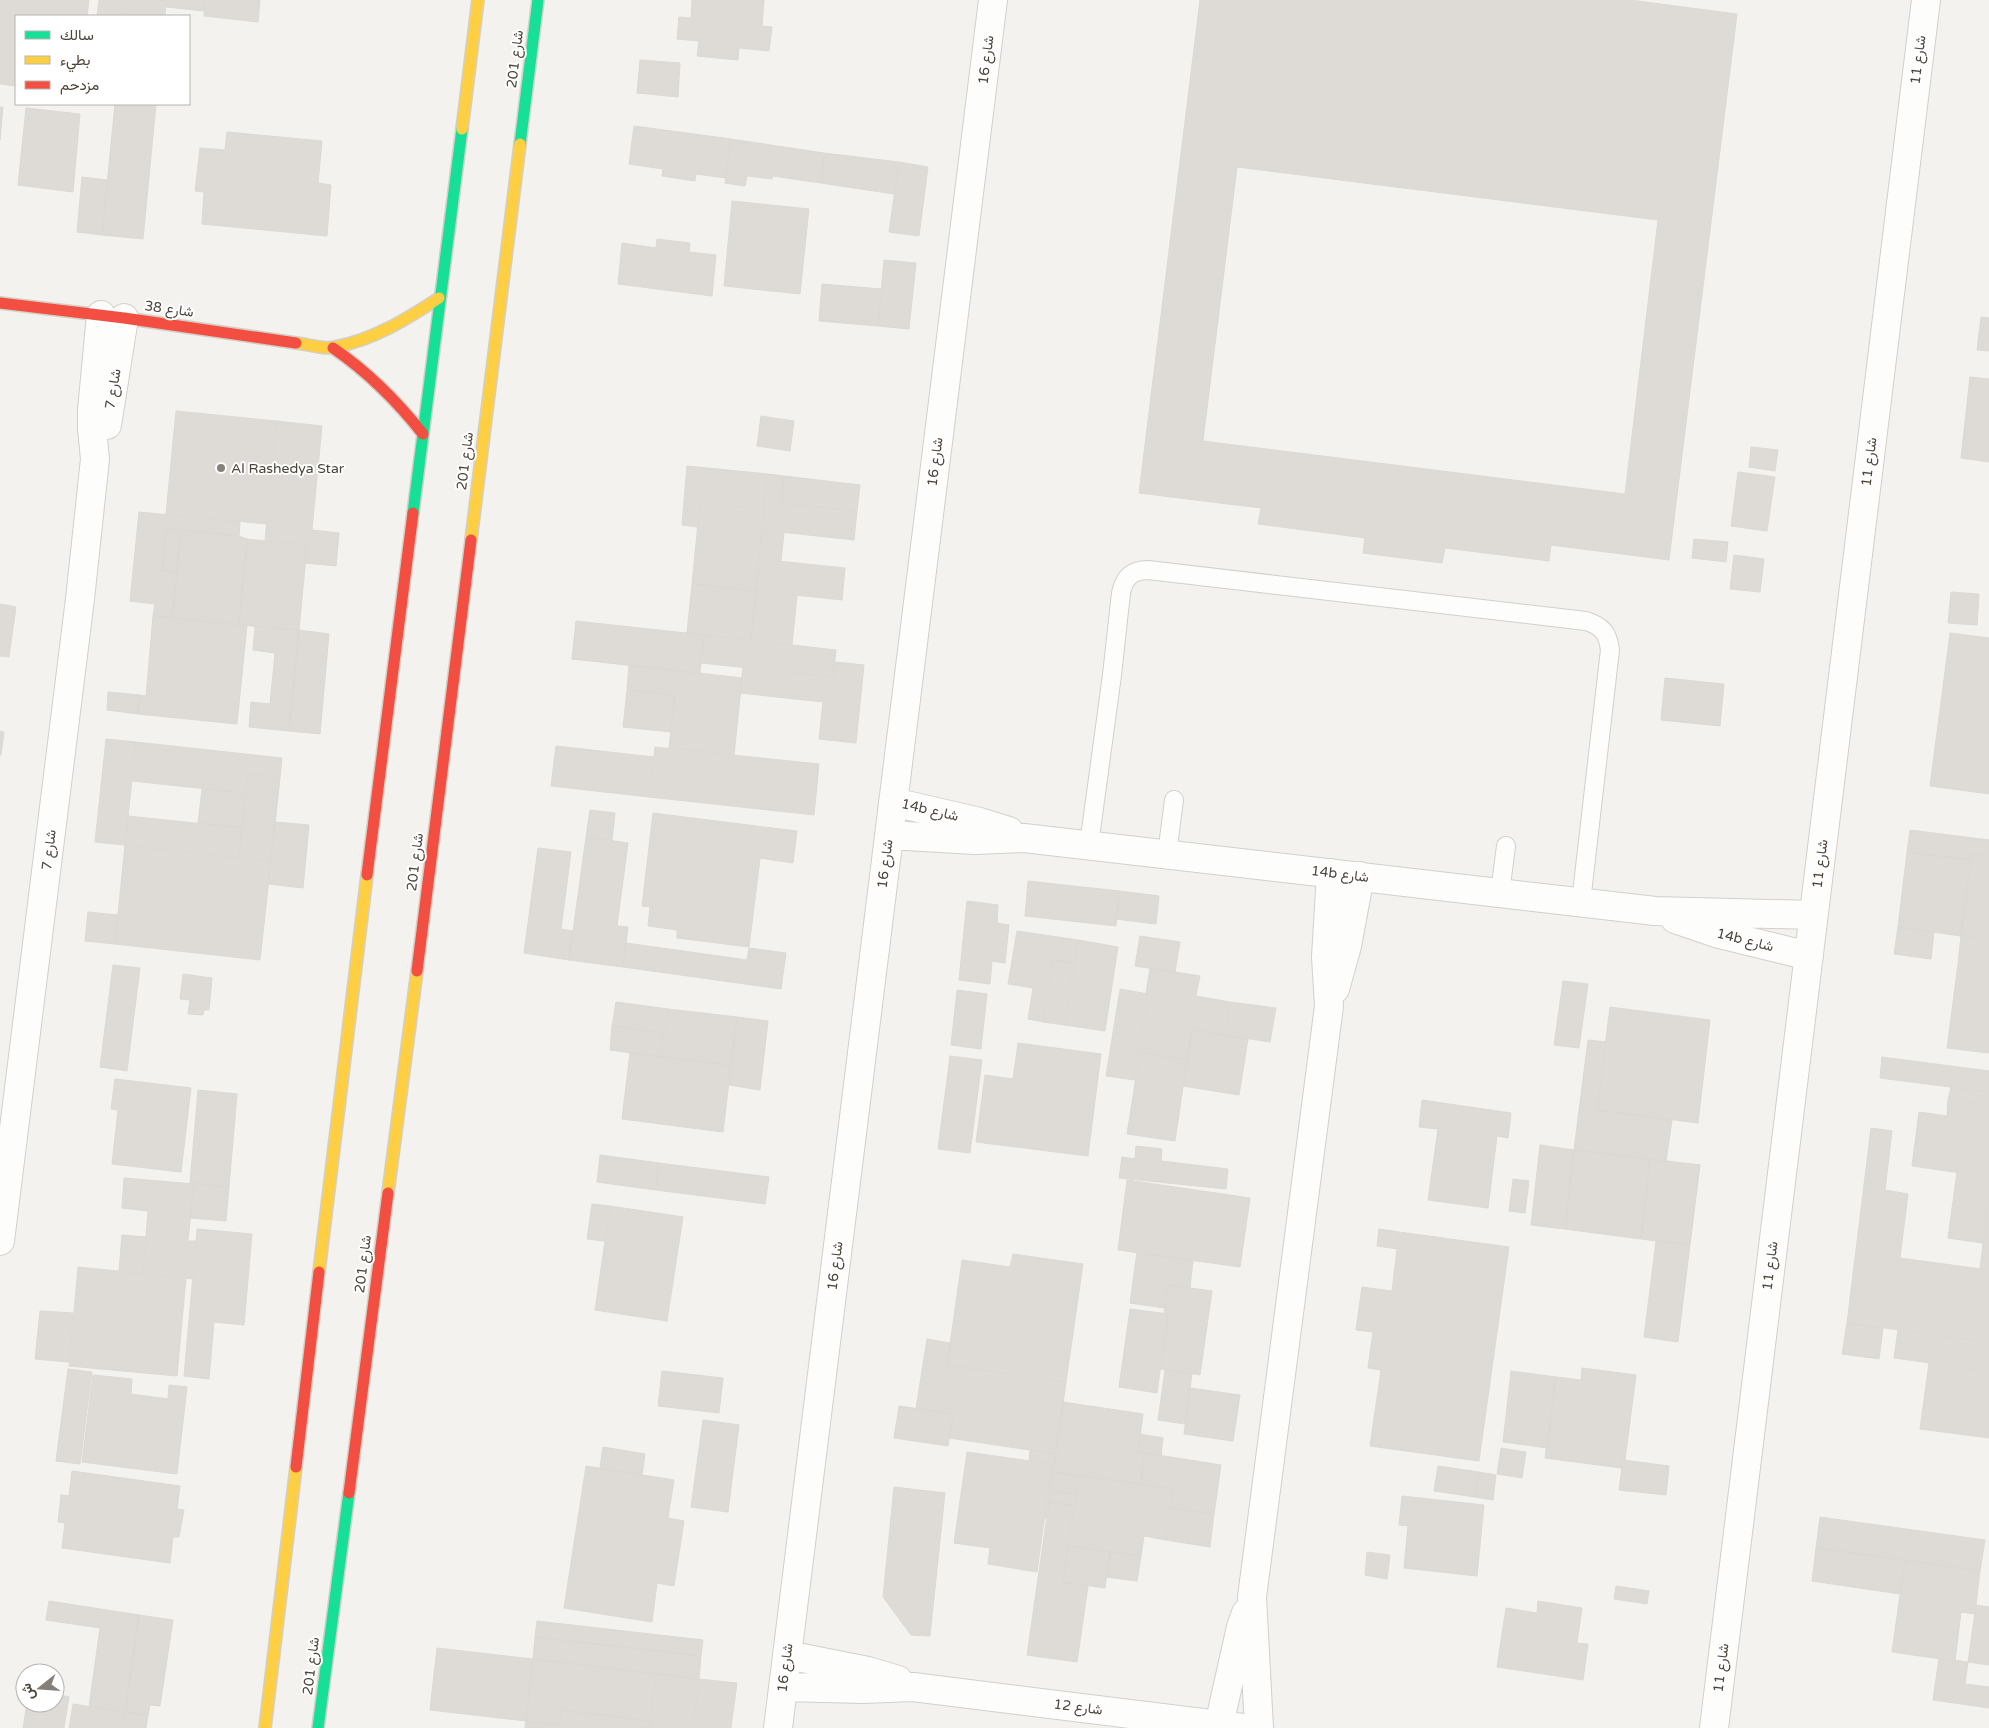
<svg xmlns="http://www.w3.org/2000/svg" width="1989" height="1728" font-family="'Varela Round',Vazirmatn,sans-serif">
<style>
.building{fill:#dedbd6;stroke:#dcd9d4;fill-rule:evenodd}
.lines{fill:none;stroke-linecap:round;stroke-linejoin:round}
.lane-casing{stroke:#d2d0cb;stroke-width:20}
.street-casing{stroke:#d2d0cb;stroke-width:30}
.fast-casing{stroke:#d3cfc5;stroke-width:14}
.slow-casing{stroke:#d3cfc5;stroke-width:14}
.jam-casing{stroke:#d3cfc5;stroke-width:14}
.lane{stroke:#fdfdfc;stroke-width:18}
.street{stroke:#fdfdfc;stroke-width:28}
.fast{stroke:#16e098;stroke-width:11}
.slow{stroke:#ffcf43;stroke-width:11}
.jam{stroke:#f24e42;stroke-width:11}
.poi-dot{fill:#868178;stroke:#fff;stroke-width:2}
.labels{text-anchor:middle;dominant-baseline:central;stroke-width:4;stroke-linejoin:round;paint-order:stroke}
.street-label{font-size:14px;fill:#4b4439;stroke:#fff}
.poi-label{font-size:14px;fill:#4b4439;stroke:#fff;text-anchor:start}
</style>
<rect width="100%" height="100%" fill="#f4f2ee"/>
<path class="building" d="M 0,0 L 89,0 L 87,16 L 16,16 L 16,86 L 0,84 Z
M 99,0 L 126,0 L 124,16 L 97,16 Z
M 126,0 L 166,0 L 165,16 L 124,16 Z
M 166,0 L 205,0 L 204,11 L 166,7 Z
M 205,0 L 260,0 L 258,22 L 204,16 Z
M 692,0 L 764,0 L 762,26 L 772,27 L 769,51 L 739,48 L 738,60 L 697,56 L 699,41 L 677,39 L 679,17 L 691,18 Z
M 1200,0 L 1630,0 L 1737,14 L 1669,560 L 1551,545 L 1549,561 L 1445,548 L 1442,563 L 1363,553 L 1365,538 L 1258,524 L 1261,508 L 1139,493 ZM 1237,167 L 1658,220 L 1625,494 L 1203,441 Z
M 640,60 L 680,63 L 678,97 L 637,93 Z
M 115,104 L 156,104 L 143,239 L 102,235 Z
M 0,107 L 3,107 L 0,140 Z
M 26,108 L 80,114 L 73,192 L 18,185 Z
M 634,126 L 731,139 L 726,178 L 696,174 L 695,181 L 662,176 L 663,169 L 629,164 Z
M 227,132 L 322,141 L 318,183 L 331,185 L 327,236 L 202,224 L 204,192 L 195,191 L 200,148 L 225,150 Z
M 731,139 L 824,153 L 821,183 L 773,176 L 772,179 L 747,176 L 745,186 L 725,183 Z
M 824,153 L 899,162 L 894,194 L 821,183 Z
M 899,162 L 928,167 L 919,236 L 889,232 Z
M 82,177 L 108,180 L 102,235 L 77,232 Z
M 732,201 L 809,209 L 800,294 L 724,286 Z
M 657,239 L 690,243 L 689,252 L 716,255 L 712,296 L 618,284 L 622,243 L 656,248 Z
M 884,260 L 916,263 L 909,329 L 878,326 Z
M 822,284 L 881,289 L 878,326 L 819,321 Z
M 1981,317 L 1989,318 L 1989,351 L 1977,350 Z
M 1970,377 L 1989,379 L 1989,462 L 1961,458 Z
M 176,411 L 276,421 L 266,524 L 166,514 Z
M 761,416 L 794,421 L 790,451 L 757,446 Z
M 276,421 L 322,426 L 312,530 L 339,533 L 336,566 L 305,563 L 307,545 L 265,541 Z
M 1751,447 L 1778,450 L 1775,471 L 1749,467 Z
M 687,466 L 768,474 L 764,509 L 700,503 L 698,527 L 682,525 Z
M 1738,472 L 1775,477 L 1767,531 L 1731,526 Z
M 768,474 L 784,476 L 781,503 L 857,511 L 854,540 L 762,530 Z
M 784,476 L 860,485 L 857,511 L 781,503 Z
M 700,503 L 764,509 L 756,591 L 692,584 Z
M 139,512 L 240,522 L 239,536 L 166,529 L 162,571 L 177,572 L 172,618 L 153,616 L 155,604 L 130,601 Z
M 166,529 L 181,530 L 177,572 L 162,571 Z
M 181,530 L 239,536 L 247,539 L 239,625 L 172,618 Z
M 762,530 L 784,532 L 781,562 L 759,559 Z
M 247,539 L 307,545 L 299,630 L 239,625 Z
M 1694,539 L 1728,542 L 1726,562 L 1692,558 Z
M 1734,555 L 1764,559 L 1760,592 L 1730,589 Z
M 759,559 L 845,568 L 842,600 L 756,591 Z
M 692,584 L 756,591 L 751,640 L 687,633 Z
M 756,591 L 797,595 L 792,645 L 751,640 Z
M 1951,592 L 1979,594 L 1977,625 L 1948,623 Z
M 0,604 L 16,607 L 9,657 L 0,656 Z
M 153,616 L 247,625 L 237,724 L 138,714 L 140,695 L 146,696 Z
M 576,621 L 704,635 L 700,673 L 572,659 Z
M 255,626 L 299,630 L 289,731 L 249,727 L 251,702 L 270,704 L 275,653 L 253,650 Z
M 299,630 L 329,634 L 320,734 L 289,731 Z
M 1950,633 L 1989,638 L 1989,794 L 1930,786 Z
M 704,635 L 836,650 L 833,677 L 701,663 Z
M 835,662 L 864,665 L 856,743 L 819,739 L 823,702 L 740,693 L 743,667 L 833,677 Z
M 629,665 L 742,678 L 734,755 L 669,748 L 675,695 L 627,690 Z
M 1665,678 L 1724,684 L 1720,726 L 1661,720 Z
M 627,690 L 675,695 L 671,732 L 623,727 Z
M 108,692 L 140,695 L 138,714 L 107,710 Z
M 0,731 L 4,732 L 1,755 L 0,755 Z
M 106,739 L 136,742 L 125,845 L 95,842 Z
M 136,742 L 282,758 L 280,778 L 248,774 L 245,793 L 132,781 Z
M 556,746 L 654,757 L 649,797 L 551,786 Z
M 655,747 L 819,764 L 814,815 L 649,797 Z
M 248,774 L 280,778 L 271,861 L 239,858 Z
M 202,789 L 245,793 L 242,828 L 198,823 Z
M 590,810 L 615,813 L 612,841 L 586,837 Z
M 653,813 L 764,827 L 749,947 L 677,938 L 677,930 L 648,926 L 650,907 L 642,906 Z
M 128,816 L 242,828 L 239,858 L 125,845 Z
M 275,822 L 309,825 L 303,888 L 268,884 Z
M 764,827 L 797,831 L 793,863 L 759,858 Z
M 1910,830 L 1989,840 L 1989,856 L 1971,854 L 1971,860 L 1907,852 Z
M 586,837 L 628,843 L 617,926 L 628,927 L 623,967 L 569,960 Z
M 125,845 L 271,861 L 260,960 L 115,944 Z
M 538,848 L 571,852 L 561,929 L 573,931 L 569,960 L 524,953 Z
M 1907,852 L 1971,860 L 1961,936 L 1898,927 Z
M 1971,854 L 1989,856 L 1989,939 L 1961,936 Z
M 1028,881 L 1119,891 L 1116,926 L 1025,916 Z
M 1119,891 L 1159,896 L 1156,924 L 1116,919 Z
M 967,901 L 998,905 L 997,923 L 1009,925 L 1005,963 L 992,961 L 990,984 L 959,980 Z
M 88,912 L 118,915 L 115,944 L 85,941 Z
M 1898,927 L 1934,932 L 1931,959 L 1894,954 Z
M 1017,931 L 1078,940 L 1074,963 L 1052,960 L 1043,1022 L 1028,1019 L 1033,988 L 1008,984 Z
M 1140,936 L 1180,942 L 1175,972 L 1135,966 Z
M 1961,936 L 1989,939 L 1989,968 L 1958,964 Z
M 1078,940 L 1118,947 L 1105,1031 L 1065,1025 Z
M 626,943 L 747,960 L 749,948 L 786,953 L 781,989 L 623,967 Z
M 1052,960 L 1074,963 L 1065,1025 L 1043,1022 Z
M 1958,964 L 1989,968 L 1989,1053 L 1947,1048 Z
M 113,965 L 140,968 L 127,1071 L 100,1067 Z
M 1150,968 L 1200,976 L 1196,996 L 1230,1002 L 1225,1035 L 1192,1030 L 1187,1060 L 1140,1052 L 1148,994 L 1146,993 Z
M 183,974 L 212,978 L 209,1010 L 204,1010 L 203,1015 L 188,1014 L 190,1000 L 180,999 Z
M 1563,981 L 1588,984 L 1579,1048 L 1554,1045 Z
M 1120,989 L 1148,994 L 1135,1080 L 1106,1076 Z
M 957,990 L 987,994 L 981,1049 L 951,1045 Z
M 616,1002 L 668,1009 L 664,1033 L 612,1026 Z
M 1230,1002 L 1276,1008 L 1270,1042 L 1225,1035 Z
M 1610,1007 L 1710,1020 L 1698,1123 L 1597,1110 Z
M 668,1009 L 737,1017 L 731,1065 L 661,1057 Z
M 737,1017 L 768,1021 L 764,1056 L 732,1052 Z
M 612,1026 L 664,1033 L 661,1057 L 610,1050 Z
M 1192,1030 L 1248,1039 L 1239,1095 L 1183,1086 Z
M 1588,1040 L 1606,1042 L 1597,1110 L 1672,1120 L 1666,1161 L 1574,1150 Z
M 1018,1043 L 1101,1054 L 1088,1156 L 976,1142 L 985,1075 L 1013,1079 Z
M 732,1052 L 764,1056 L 760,1090 L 729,1085 Z
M 1140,1052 L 1187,1060 L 1175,1141 L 1127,1134 Z
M 630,1053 L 731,1065 L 723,1132 L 622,1119 Z
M 950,1056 L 982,1060 L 970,1153 L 938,1149 Z
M 1882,1057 L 1989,1071 L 1989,1092 L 1880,1078 Z
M 115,1079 L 191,1088 L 181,1172 L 112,1164 L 118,1110 L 111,1109 Z
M 1951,1087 L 1989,1092 L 1989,1105 L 1948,1100 Z
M 198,1090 L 237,1094 L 229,1187 L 190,1183 Z
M 1422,1100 L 1511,1113 L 1508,1138 L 1497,1136 L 1488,1208 L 1428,1200 L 1438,1129 L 1419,1127 Z
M 1948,1100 L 1989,1105 L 1989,1177 L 1912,1166 L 1919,1112 L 1947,1116 Z
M 1871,1128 L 1892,1131 L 1885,1190 L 1908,1194 L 1900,1258 L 1989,1270 L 1989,1342 L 1847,1323 Z
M 1540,1145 L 1574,1150 L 1565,1229 L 1531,1225 Z
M 1136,1146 L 1162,1149 L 1161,1161 L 1228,1169 L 1226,1189 L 1119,1178 L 1122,1157 L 1135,1159 Z
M 1574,1150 L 1650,1159 L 1641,1239 L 1565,1229 Z
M 600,1155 L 659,1163 L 656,1190 L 597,1182 Z
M 1650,1159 L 1700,1165 L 1690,1245 L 1641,1239 Z
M 659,1163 L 769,1177 L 765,1204 L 656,1190 Z
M 1957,1172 L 1989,1177 L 1989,1196 L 1983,1243 L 1948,1238 Z
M 124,1178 L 194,1184 L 188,1241 L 196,1241 L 193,1279 L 143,1274 L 148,1211 L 122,1208 Z
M 1513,1179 L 1529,1181 L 1525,1213 L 1509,1211 Z
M 1127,1180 L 1250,1198 L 1240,1267 L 1118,1250 Z
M 194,1184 L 229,1187 L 226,1221 L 190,1218 Z
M 1989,1196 L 1989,1270 L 1980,1268 Z
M 592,1204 L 610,1206 L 605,1241 L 587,1239 Z
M 610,1206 L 683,1217 L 667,1321 L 595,1310 Z
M 197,1229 L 252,1234 L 244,1325 L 214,1322 L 209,1379 L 184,1376 Z
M 1379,1229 L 1399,1232 L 1398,1249 L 1377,1246 Z
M 1399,1232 L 1509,1247 L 1479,1461 L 1370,1446 L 1381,1370 L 1368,1368 L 1373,1332 L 1356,1330 L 1362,1287 L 1392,1291 Z
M 122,1235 L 146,1237 L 143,1274 L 119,1271 Z
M 1656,1241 L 1690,1245 L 1678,1342 L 1644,1337 Z
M 1137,1252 L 1193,1261 L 1190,1288 L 1167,1285 L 1164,1308 L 1130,1303 Z
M 1013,1254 L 1083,1264 L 1066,1382 L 947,1365 L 962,1260 L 1010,1267 Z
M 78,1267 L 186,1278 L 177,1376 L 69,1366 Z
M 1167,1285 L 1212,1291 L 1200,1375 L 1161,1369 L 1168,1314 L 1164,1314 Z
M 1130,1309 L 1168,1314 L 1157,1393 L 1119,1387 Z
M 40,1311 L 73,1313 L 69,1362 L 35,1359 Z
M 1847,1323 L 1883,1328 L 1879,1359 L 1842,1354 Z
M 1898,1330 L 1989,1342 L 1989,1371 L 1894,1358 Z
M 927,1339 L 950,1343 L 947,1365 L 1066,1382 L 1056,1454 L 949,1438 L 953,1414 L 916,1409 Z
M 1929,1363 L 1989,1371 L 1989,1438 L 1920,1429 Z
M 1582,1368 L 1636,1375 L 1625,1460 L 1623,1460 L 1621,1468 L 1545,1458 L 1556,1377 L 1581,1380 Z
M 68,1369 L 92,1372 L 80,1464 L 56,1461 Z
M 1165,1370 L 1192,1374 L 1185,1424 L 1158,1420 Z
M 662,1371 L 723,1378 L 719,1413 L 658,1406 Z
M 1511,1371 L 1556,1377 L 1547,1448 L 1503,1442 Z
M 93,1375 L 132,1379 L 131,1394 L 168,1399 L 169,1385 L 187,1387 L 177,1474 L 82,1462 Z
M 1190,1388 L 1240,1395 L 1233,1441 L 1184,1434 Z
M 1063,1402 L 1143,1414 L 1138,1452 L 1145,1453 L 1140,1484 L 1053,1472 Z
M 899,1406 L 953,1414 L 948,1446 L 894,1438 Z
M 703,1420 L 739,1425 L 728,1512 L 691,1507 Z
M 1140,1434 L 1163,1438 L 1161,1456 L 1138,1452 Z
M 603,1447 L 645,1454 L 642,1475 L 600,1468 Z
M 1501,1448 L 1526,1452 L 1522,1478 L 1497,1474 Z
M 1030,1450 L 1056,1454 L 1047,1519 L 1044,1518 L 1052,1464 L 1029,1461 Z
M 967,1452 L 1052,1464 L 1037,1572 L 988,1564 L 990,1548 L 954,1543 Z
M 1145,1453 L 1221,1465 L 1214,1514 L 1171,1508 L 1173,1489 L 1140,1484 Z
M 1623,1460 L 1669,1466 L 1666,1495 L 1619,1490 Z
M 586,1466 L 674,1480 L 668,1518 L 684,1521 L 674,1586 L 657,1583 L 652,1622 L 564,1608 Z
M 1438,1466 L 1479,1472 L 1475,1497 L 1434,1491 Z
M 72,1471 L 180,1486 L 177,1509 L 184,1510 L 179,1537 L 173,1537 L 170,1563 L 62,1548 L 65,1523 L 58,1522 L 61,1495 L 69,1496 Z
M 1053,1472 L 1079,1476 L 1076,1494 L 1051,1491 Z
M 1479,1472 L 1496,1475 L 1493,1500 L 1475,1497 Z
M 1079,1476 L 1173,1489 L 1166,1540 L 1144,1536 L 1141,1556 L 1068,1546 Z
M 894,1487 L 945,1493 L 930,1636 L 911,1635 L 883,1597 Z
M 1051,1491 L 1076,1494 L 1074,1506 L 1049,1502 Z
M 1402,1496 L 1484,1505 L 1477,1576 L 1404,1568 L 1408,1526 L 1399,1525 Z
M 1049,1502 L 1074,1506 L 1063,1582 L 1088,1586 L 1077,1662 L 1027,1655 Z
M 1171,1508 L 1214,1514 L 1210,1547 L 1166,1540 Z
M 1820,1517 L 1985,1540 L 1980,1571 L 1816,1548 Z
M 1068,1546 L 1110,1552 L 1105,1588 L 1063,1582 Z
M 1816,1548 L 1905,1560 L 1900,1594 L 1812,1581 Z
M 1110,1552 L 1141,1556 L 1137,1581 L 1106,1577 Z
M 1367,1552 L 1390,1555 L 1387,1579 L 1365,1575 Z
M 1905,1560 L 1980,1571 L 1975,1614 L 1961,1612 L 1955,1661 L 1892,1652 Z
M 1616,1586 L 1649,1591 L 1647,1604 L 1614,1599 Z
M 49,1601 L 139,1615 L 125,1712 L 89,1707 L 100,1628 L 46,1620 Z
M 1538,1601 L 1582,1608 L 1577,1643 L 1588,1644 L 1583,1680 L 1497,1667 L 1506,1608 L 1537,1613 Z
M 1976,1605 L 1989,1607 L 1989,1665 L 1968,1662 Z
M 139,1615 L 173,1620 L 160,1706 L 150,1705 L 148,1715 L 125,1712 Z
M 537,1621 L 703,1640 L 701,1656 L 535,1637 Z
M 535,1637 L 701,1656 L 699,1679 L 533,1659 Z
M 437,1648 L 533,1659 L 526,1721 L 430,1710 Z
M 1939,1658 L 1968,1662 L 1965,1684 L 1989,1687 L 1989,1708 L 1933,1700 Z
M 533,1659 L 656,1674 L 650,1721 L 561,1710 L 559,1725 L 526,1721 Z
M 656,1674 L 699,1679 L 693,1728 L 649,1728 Z
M 699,1679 L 737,1683 L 731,1728 L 693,1728 Z
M 55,1694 L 69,1697 L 64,1728 L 23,1728 L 27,1703 L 55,1703 Z
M 73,1704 L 125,1712 L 122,1728 L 69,1728 Z
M 561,1710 L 614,1716 L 612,1728 L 525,1728 L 526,1721 L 559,1725 Z
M 125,1712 L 148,1715 L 146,1728 L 122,1728 Z
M 614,1716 L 650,1721 L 649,1728 L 612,1728 Z"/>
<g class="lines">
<g class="lane-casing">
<path id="lane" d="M 1089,845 L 1112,675 L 1121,593 C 1124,578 1132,570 1148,570 L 1586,621 C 1602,626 1608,633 1610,650 L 1581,902
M 1167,854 L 1174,800
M 1500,893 L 1506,846"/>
</g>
<g class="street-casing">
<path id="street" d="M 107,425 L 124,318
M 893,802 L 980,822 L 1009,831
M 889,835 L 975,840 L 1024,838 L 1655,911 L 1813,915
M 1675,919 L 1719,934 L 1809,956
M 1335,989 L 1347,946 L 1360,876
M 0,1241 L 80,599 L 95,459 L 92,429 L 92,410 L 101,315
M 787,1655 L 868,1671 L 898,1680
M 783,1687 L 863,1689 L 913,1687 L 1243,1728
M 1219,1725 L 1241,1627 L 1246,1613
M 778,1728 L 993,0
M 1259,1728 L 1252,1597 L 1329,1006 L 1326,957 L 1331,873
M 1714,1728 L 1926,0"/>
</g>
<g class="fast-casing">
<path id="fast" d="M 520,144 L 538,0
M 413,513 L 462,129
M 318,1728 L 349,1493"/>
</g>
<g class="slow-casing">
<path id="slow" d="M 462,129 L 478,0
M 296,343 C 308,344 324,350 335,347 C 373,340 407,319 439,298
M 471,540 L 520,144
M 388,1193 L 417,971
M 319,1272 L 367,875
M 265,1728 L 296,1467"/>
</g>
<g class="jam-casing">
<path id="jam" d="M 0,303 L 124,318 L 296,343
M 333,348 C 368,372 397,401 423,434
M 367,875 L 413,513
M 417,971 L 471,540
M 296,1467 L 319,1272
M 349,1493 L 388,1193"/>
</g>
<use href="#lane" class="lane"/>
<use href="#street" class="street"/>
<use href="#fast" class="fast"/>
<use href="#slow" class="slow"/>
<use href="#jam" class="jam"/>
</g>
<circle class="poi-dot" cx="221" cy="468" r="5"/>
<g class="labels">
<g class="street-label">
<text transform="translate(515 59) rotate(-83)">شارع 201</text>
<text transform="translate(986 60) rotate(-83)">شارع 16</text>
<text transform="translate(1918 60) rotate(-83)">شارع 11</text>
<text transform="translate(169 309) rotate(8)">شارع 38</text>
<text transform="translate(113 389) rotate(-81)">شارع 7</text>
<text transform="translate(465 461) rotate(-83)">شارع 201</text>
<text transform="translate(935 462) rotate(-83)">شارع 16</text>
<text transform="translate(1869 462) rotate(-83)">شارع 11</text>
<text transform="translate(930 810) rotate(13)">14b شارع</text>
<text transform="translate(49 850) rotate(-83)">شارع 7</text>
<text transform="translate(415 862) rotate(-83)">شارع 201</text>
<text transform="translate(885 864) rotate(-83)">شارع 16</text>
<text transform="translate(1820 864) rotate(-83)">شارع 11</text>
<text transform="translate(1340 874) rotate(7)">14b شارع</text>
<text transform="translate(1745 940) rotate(14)">14b شارع</text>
<text transform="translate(363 1264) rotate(-83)">شارع 201</text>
<text transform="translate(835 1266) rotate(-83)">شارع 16</text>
<text transform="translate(1770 1266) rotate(-83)">شارع 11</text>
<text transform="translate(311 1666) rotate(-83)">شارع 201</text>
<text transform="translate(785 1668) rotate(-83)">شارع 16</text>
<text transform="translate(1721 1668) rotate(-83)">شارع 11</text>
<text transform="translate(1078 1707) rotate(7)">شارع 12</text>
</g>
<g class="poi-label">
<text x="231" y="468">Al Rashedya Star</text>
</g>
</g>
<rect x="15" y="15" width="175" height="90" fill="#ffffff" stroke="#b7b4b0"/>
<rect x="25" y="31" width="25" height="8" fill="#16e098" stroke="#b7b4b0"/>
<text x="60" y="40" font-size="15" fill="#4b4439">سالك</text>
<rect x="25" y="56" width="25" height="8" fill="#ffcf43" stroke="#b7b4b0"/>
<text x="60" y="65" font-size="15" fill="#4b4439">بطيء</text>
<rect x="25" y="81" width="25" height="8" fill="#f24e42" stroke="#b7b4b0"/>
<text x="60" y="90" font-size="15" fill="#4b4439">مزدحم</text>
<g transform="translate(40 1688) rotate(253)"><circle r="24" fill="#ffffff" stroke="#b7b4b0"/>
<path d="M0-4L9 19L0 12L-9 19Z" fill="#868178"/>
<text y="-8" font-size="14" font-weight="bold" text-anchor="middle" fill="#4b4439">ش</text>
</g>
</svg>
